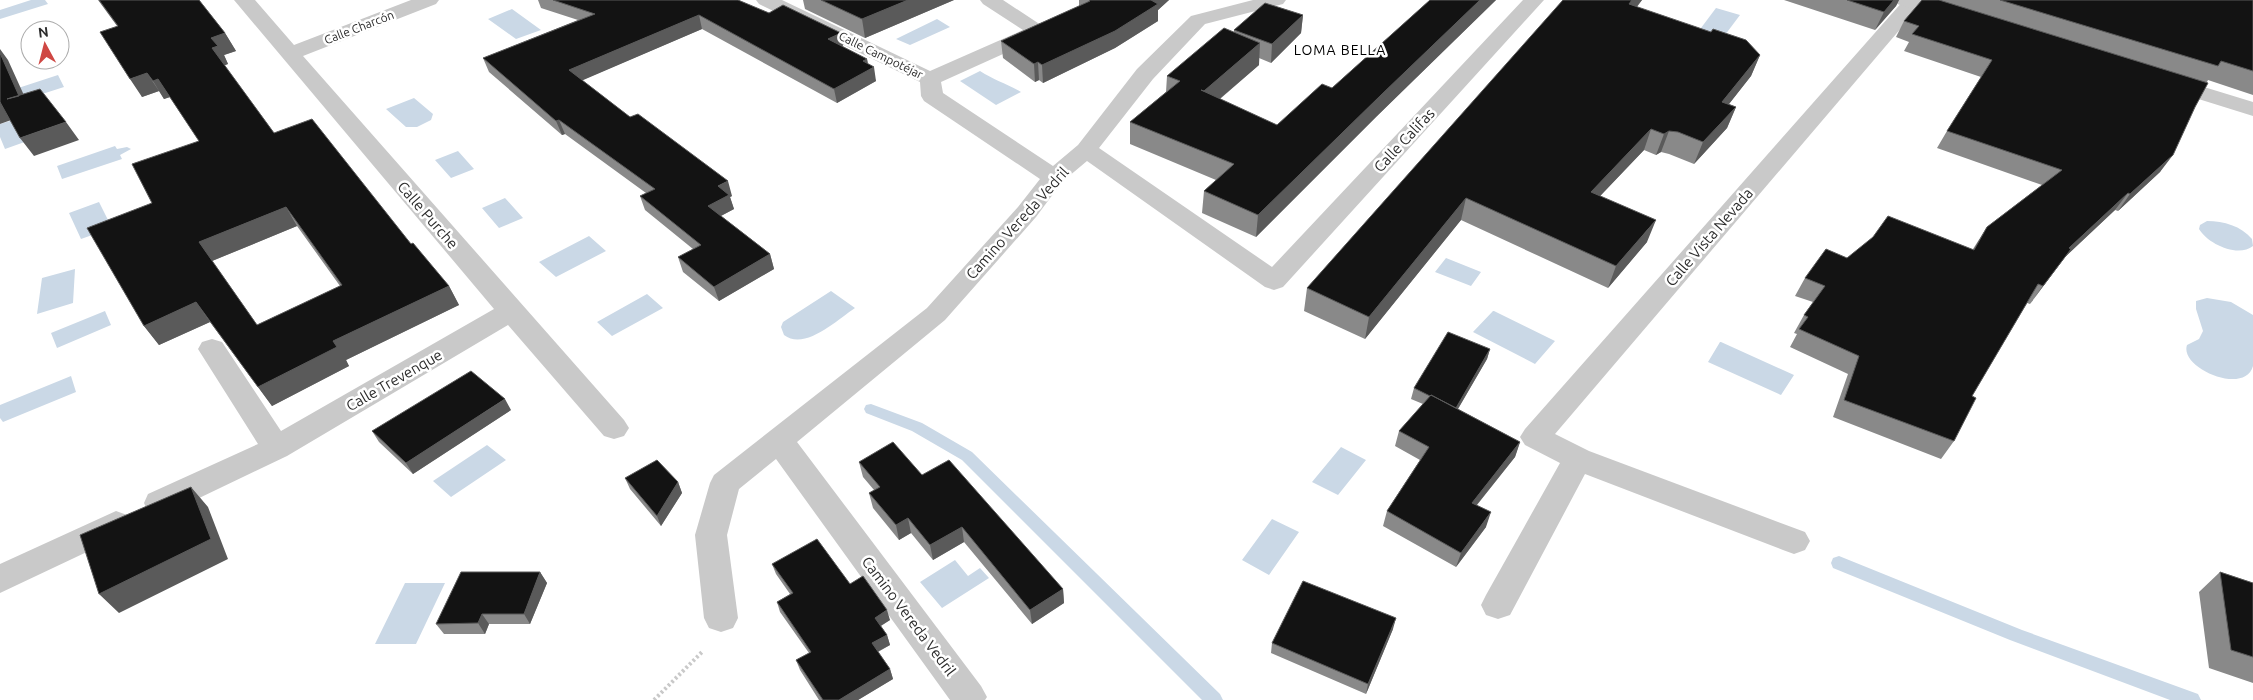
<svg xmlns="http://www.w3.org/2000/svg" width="2253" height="700" font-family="Ubuntu,sans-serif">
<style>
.water{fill:#cad8e6}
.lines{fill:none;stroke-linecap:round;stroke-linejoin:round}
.stream{fill:#cad8e6;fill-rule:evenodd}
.path{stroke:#c9c9c9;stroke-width:4;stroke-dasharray:2.5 2.5;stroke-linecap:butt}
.minor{fill:#c9c9c9;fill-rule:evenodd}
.tertiary{fill:#c9c9c9;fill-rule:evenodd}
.wall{fill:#898989;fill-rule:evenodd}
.shaded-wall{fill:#5a5a5a}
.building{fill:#131313;stroke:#5a5a5a;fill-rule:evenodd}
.labels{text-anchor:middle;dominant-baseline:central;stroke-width:5;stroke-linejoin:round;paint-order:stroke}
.far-street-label{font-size:12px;fill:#2c2c2c;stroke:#fff}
.far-neighbourhood-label{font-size:14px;letter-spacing:1px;fill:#000;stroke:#fff}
.street-label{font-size:15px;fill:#2c2c2c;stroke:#fff}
</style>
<rect width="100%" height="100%" fill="#fff"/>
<path class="water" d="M 31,0 L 45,0 L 48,4 L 0,19 L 0,10 Z
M 1716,8 L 1740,15 L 1725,35 L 1705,31 L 1701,28 Z
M 512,9 L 541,30 L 516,39 L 488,19 Z
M 937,19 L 950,27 L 910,45 L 896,39 Z
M 980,71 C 994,80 1007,84 1021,92 L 996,105 L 960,81 Z
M 58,75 L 64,87 L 11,104 L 6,92 Z
M 414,98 L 433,114 L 431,120 L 417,127 L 406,127 L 386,109 Z
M 23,117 L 33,139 L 5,149 L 0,137 L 0,124 Z
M 115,146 L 117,149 L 127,147 L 131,149 L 120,155 L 122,159 L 62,179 L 57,166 Z
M 458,151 L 474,169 L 451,178 L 435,160 Z
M 505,198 L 523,218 L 499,228 L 482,208 Z
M 99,202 L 112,228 L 81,239 L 69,213 Z
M 2207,221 C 2224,221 2241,226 2252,239 L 2253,246 C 2238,258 2208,244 2199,229 L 2200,225 Z
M 589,236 L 606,251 L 556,277 L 539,262 Z
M 1446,258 L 1481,272 L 1471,286 L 1435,272 Z
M 75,269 L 73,303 L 37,314 L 42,278 Z
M 831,291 L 855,308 C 837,320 805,351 784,335 L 781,327 L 783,322 Z
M 647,294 L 663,308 L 612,336 L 597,322 Z
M 2207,298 L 2231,302 L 2253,315 C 2253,327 2253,355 2253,366 C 2245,396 2179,368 2187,345 L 2199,339 L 2203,331 L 2196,309 L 2196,301 Z
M 105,311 L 111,325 L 57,348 L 51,333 Z
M 1493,311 L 1494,311 L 1555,341 L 1535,364 L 1473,332 Z
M 1720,342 L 1721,342 L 1794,375 L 1781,395 L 1708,362 Z
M 71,376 L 76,392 L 3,422 L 0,418 L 0,405 Z
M 487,445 L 506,460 L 451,497 L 433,481 Z
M 1341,447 L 1366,460 L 1338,495 L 1312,482 Z
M 1272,519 L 1299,532 L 1269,575 L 1242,560 Z
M 955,560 L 968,576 L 980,568 L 989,578 L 942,608 L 920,582 Z
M 405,583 L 445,583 L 416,644 L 375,644 Z"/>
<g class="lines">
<path class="stream" d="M 871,404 L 922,423 L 972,452 L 1220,694 L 1223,700 L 1202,700 L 962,460 L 912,431 L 866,413 L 864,409 L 866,405 Z
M 1839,556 L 2022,630 L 2198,694 L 2201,700 L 2170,700 L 2010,640 L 1833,568 L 1831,563 L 1833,558 Z"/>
<path class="path" d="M 654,700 L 703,651"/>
<path class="minor" d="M 234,0 L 255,0 L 294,45 L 411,0 L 439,0 L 436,4 L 303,56 L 624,420 L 629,428 L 624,436 L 614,439 L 604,436 L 508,325 L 287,456 L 170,512 L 159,515 L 148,512 L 144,503 L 148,494 L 258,444 L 198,349 L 202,342 L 212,339 L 222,342 L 281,431 L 494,309 Z
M 756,0 L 782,0 L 930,71 L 1023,30 L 983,4 L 980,0 L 1003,0 L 1044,27 L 1047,31 L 1043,36 L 941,82 L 943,93 L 1053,166 L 1078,145 L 1137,69 L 1191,16 L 1253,0 L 1286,0 L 1283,4 L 1205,24 L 1153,79 L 1099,148 L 1272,267 L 1523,0 L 1544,0 L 1283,287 L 1274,290 L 1265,287 L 1087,161 L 1062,182 L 1036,217 L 945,320 L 797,442 L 981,686 L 987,697 L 985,700 L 950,700 L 776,459 L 739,489 L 727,535 L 738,618 L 733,628 L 721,632 L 709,628 L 704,618 L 695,535 L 710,483 L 714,475 L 927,308 L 1018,207 L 1040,179 L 924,101 L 921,96 L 920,82 L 759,4 Z
M 1904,0 L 1925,0 L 1555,434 L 1589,451 L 1805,532 L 1810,541 L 1805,550 L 1794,554 L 1783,550 L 1585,474 L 1510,615 L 1498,619 L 1486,615 L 1481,605 L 1486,595 L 1560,463 L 1525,445 L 1520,437 L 1525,429 Z
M 116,511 L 127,515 L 132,524 L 127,533 L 0,593 L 0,564 Z"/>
<path class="tertiary" d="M 1894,0 L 1925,0 L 1960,11 L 1963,15 L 1960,19 L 1953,21 L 1897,4 Z
M 2168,76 L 2253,102 L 2253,116 L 2160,87 L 2157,82 L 2160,77 Z"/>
</g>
<path class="wall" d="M 98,0 L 199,0 L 225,33 L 236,51 L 224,55 L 228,64 L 224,65 L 274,133 L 411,244 L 449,286 L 459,305 L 346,360 L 349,366 L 272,406 L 210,322 L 159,345 L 144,326 L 152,203 L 199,141 L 170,97 L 164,99 L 159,91 L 142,97 L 117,26 ZM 297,226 L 340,286 L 257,325 L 212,261 Z
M 538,0 L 738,0 L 769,13 L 841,33 L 843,47 L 867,59 L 868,64 L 876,81 L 837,103 L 702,29 L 582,80 L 732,196 L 730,197 L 734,209 L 721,216 L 770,254 L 774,269 L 719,301 L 683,272 L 678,257 L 693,249 L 645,210 L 640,196 L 646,193 L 565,134 L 562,135 L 489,72 L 483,58 L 578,20 L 541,8 Z
M 803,0 L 954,0 L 865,38 L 805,9 Z
M 1079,0 L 1169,0 L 1158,10 L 1158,21 L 1115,48 L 1043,83 L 1039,80 L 1035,82 L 1003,58 L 1001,41 L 1079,6 Z
M 1430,0 L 1496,0 L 1377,116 L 1256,237 L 1202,213 L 1204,191 L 1216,180 L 1130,144 L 1130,122 L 1166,92 L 1167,76 L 1234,32 L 1234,30 L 1303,15 L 1301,33 L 1271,63 L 1259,58 L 1259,65 L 1220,99 L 1277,125 L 1332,88 Z
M 1563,0 L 1642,0 L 1637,7 L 1760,55 L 1751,76 L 1729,104 L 1736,107 L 1727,128 L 1694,164 L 1669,154 L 1661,152 L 1656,155 L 1644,150 L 1600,196 L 1647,242 L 1608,288 L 1461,220 L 1365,339 L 1304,311 L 1307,288 Z
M 1784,0 L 1899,0 L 1896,6 L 1875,30 Z
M 1922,0 L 2253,0 L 2253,95 L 2208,80 L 2160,172 L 2118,211 L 2115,210 L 2065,257 L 2030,304 L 2027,303 L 1972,396 L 1954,441 L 1941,459 L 1833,417 L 1848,374 L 1790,347 L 1797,334 L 1794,333 L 1804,315 L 1813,302 L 1795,296 L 1805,278 L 1847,258 L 1973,249 L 1987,227 L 2042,185 L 1937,148 L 1947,131 L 1981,77 L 1904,51 L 1909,42 L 1896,37 L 1904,21 Z
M 1490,349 L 1487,359 L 1458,409 L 1520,442 L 1515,457 L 1477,505 L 1486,527 L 1456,567 L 1383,526 L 1387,511 L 1420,460 L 1395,446 L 1399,431 L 1423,404 L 1411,399 L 1414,388 Z
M 511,410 L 413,474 L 379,442 L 372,431 Z
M 859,462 L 922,475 L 1063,589 L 1064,603 L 1032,624 L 964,542 L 933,560 L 911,533 L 899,540 L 873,508 L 869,493 L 874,490 L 863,477 Z
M 625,478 L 678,482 L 682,493 L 661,526 L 630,489 Z
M 772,564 L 850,584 L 890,620 L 881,626 L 887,635 L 890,645 L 878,652 L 890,669 L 893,679 L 858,700 L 819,700 L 800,670 L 796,660 L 809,653 L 780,612 L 777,602 L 790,594 L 776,574 Z
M 540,572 L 547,583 L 530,624 L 489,624 L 485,634 L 444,634 L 436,624 Z
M 2220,572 L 2253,583 L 2253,683 L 2209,668 L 2199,592 Z
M 1393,629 L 1366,694 L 1271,653 L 1272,643 Z"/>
<path class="shaded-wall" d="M 908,0 L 954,0 L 865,38 L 862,19 Z
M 1151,0 L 1169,0 L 1158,10 L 1158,21 L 1115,48 L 1043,83 L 1042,65 Z
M 1480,0 L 1496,0 L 1377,116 L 1256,237 L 1258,215 L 1381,95 Z
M 1632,0 L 1642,0 L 1622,25 L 1629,4 Z
M 1894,0 L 1899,0 L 1896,6 L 1875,30 L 1884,12 Z
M 699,15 L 702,29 L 574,84 L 569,70 Z
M 1303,15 L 1301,33 L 1271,63 L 1272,44 Z
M 225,33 L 236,51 L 224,55 L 228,64 L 223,66 L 212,48 L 211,38 Z
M 841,33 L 843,47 L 828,39 Z
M 1260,43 L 1259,65 L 1203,113 L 1204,91 Z
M 0,49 L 8,60 L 32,113 L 21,117 L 0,53 Z
M 1760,55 L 1751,76 L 1714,123 L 1722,102 Z
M 867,59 L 869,70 L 874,67 L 876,81 L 837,103 L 834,89 L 863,61 Z
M 1038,62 L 1039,80 L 1035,82 L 1034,64 Z
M 147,73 L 159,91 L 142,97 L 130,79 Z
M 158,79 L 170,97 L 164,99 L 153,81 Z
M 0,102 L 14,119 L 0,124 Z
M 1736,107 L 1727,128 L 1694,164 L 1703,142 Z
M 559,120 L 565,134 L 562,135 L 556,121 Z
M 66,122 L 79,140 L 34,156 L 20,138 Z
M 1651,129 L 1644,150 L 1583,214 L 1591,192 Z
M 1669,131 L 1661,152 L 1656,155 L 1664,134 Z
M 2173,155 L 2160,172 L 2118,211 L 2130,194 Z
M 728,181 L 732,196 L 730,197 L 734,209 L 713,220 L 708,206 L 718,186 Z
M 2128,193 L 2115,210 L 2065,257 L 2030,304 L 2069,248 Z
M 1466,198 L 1461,220 L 1365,339 L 1369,317 Z
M 286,207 L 297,226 L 212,261 L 199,242 Z
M 1656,220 L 1647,242 L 1608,288 L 1616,266 Z
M 770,254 L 774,269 L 719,301 L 714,287 Z
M 449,286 L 459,305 L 346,360 L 349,366 L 272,406 L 258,387 L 333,341 Z
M 196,302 L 210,322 L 159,345 L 144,326 Z
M 1490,349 L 1487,359 L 1452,419 L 1455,408 Z
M 505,399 L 511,410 L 413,474 L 406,463 Z
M 1520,442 L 1515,457 L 1467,517 L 1472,503 Z
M 678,482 L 682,493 L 661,526 L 657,516 Z
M 191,487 L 208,507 L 228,559 L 119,613 L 99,594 Z
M 1491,512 L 1486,527 L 1456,567 L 1461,553 Z
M 908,518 L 911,533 L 899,540 L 896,525 Z
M 962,527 L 964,542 L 933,560 L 930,545 Z
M 540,572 L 547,583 L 530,624 L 524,614 Z
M 1063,589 L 1064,603 L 1032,624 L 1030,610 Z
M 887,610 L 890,620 L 877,628 L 875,618 Z
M 482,614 L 489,624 L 485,634 L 478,623 Z
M 1396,618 L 1393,629 L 1366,694 L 1368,684 Z
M 887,635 L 890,645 L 875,653 L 872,643 Z
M 890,669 L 893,679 L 858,700 L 839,700 Z"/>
<path class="building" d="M 99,0 L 199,0 L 225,33 L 211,38 L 218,46 L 212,48 L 274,133 L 312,119 L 411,244 L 413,243 L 449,286 L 333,341 L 337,347 L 258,387 L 196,302 L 144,326 L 87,228 L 152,203 L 132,164 L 199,141 L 158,79 L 153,81 L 147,73 L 130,79 L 100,32 L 118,26 ZM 286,207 L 342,285 L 257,325 L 199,242 Z
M 553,0 L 738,0 L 769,13 L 783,5 L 841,33 L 828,39 L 867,59 L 863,61 L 874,67 L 834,89 L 699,15 L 569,70 L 630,117 L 638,114 L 728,181 L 718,186 L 729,195 L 708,206 L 770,254 L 714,287 L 678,257 L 701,245 L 640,196 L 655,189 L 559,120 L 556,121 L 483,58 L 595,14 Z
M 821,0 L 908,0 L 862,19 Z
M 1089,0 L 1151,0 L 1158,4 L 1115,31 L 1042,65 L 1038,62 L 1034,64 L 1001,41 L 1090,1 Z
M 1430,0 L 1480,0 L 1381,95 L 1258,215 L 1204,191 L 1234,164 L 1130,122 L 1180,81 L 1167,76 L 1224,28 L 1260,43 L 1204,91 L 1201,90 L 1277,125 L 1322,84 L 1332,88 Z
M 1563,0 L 1632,0 L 1629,4 L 1711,32 L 1713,29 L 1746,40 L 1760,55 L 1722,102 L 1736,107 L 1703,142 L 1678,132 L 1669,131 L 1664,134 L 1651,129 L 1591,192 L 1656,220 L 1616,266 L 1466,198 L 1369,317 L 1307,288 Z
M 1847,0 L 1894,0 L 1884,12 Z
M 1922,0 L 1939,0 L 2208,83 L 2195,107 L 2173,155 L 2130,194 L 2128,193 L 2069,248 L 2071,249 L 2043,286 L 2038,284 L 1972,396 L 1976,398 L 1954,441 L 1844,400 L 1859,356 L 1799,329 L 1808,317 L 1804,315 L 1825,286 L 1805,278 L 1826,249 L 1847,258 L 1873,237 L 1888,216 L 1974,250 L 1987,227 L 2062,170 L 1947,131 L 1992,60 L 1912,34 L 1919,26 L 1904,21 Z
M 2000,0 L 2253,0 L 2253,71 L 2221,61 L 2218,66 Z
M 1265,3 L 1303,15 L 1272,44 L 1234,30 Z
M 0,53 L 19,96 L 7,99 L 40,89 L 66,122 L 20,138 L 0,102 Z
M 1448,332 L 1490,349 L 1456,408 L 1431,395 L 1430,396 L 1414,388 Z
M 471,371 L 505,399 L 406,463 L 372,431 Z
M 1431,395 L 1520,442 L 1472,503 L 1491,512 L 1461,553 L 1387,511 L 1429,447 L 1399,431 Z
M 893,442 L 922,475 L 949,460 L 1063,589 L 1030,610 L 962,527 L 930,545 L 908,518 L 896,525 L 869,493 L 880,487 L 859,462 Z
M 657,460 L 678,482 L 657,516 L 625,478 Z
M 191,487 L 211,539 L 99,594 L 80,535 Z
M 817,539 L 850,584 L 863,576 L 887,610 L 875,618 L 887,635 L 872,643 L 890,669 L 839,700 L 823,700 L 796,660 L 811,652 L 777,602 L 793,593 L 772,564 Z
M 461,572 L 540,572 L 524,614 L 482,614 L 478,623 L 436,624 Z
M 2220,572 L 2253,583 L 2253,657 L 2231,650 Z
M 1303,581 L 1396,618 L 1368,684 L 1272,643 Z"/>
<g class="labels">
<g class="far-street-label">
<text transform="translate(359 27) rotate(-21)">Calle Charcón</text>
<text transform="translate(881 55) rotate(26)">Calle Campotéjar</text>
</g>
<g class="far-neighbourhood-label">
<text x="1340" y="50">LOMA BELLA</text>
</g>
<g class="street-label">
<text transform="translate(1404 140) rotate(-47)">Calle Califas</text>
<text transform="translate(428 215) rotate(49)">Calle Purche</text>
<text transform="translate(1017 223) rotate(-48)">Camino Vereda Vedril</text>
<text transform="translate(1709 237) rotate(-49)">Calle Vista Nevada</text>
<text transform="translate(394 380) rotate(-30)">Calle Trevenque</text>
<text transform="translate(909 616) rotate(53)">Camino Vereda Vedril</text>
</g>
</g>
<g transform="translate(45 45) rotate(353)"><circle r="24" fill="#ffffff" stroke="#ababab"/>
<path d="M0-4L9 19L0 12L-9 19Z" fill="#cf4743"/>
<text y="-8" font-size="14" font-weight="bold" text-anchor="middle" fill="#2c2c2c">N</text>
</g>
</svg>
